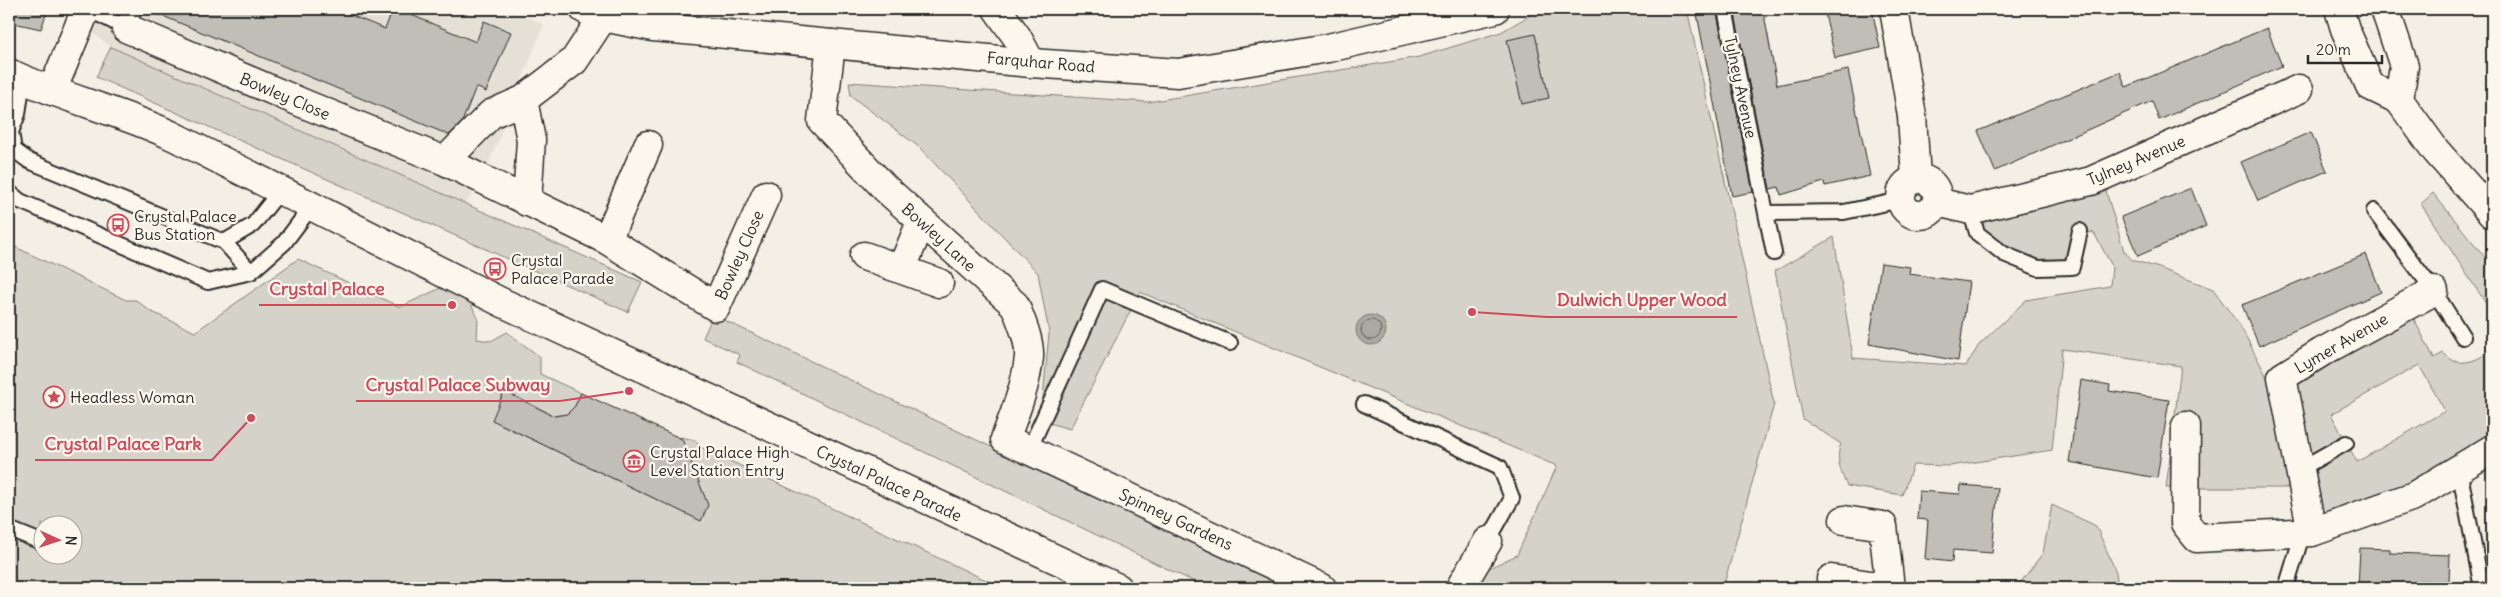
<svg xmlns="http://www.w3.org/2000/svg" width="2501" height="597" font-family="Delius,sans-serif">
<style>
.built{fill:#e4e0d6}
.green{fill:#d5d2c9;stroke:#807e7a;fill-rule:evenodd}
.water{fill:#aca9a2;stroke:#787772}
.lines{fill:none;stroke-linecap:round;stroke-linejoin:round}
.shore{stroke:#5f5d5b;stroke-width:1}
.building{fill:#c0beb6;stroke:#2b2b2b}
.service-casing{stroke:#2b2b2b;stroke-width:18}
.minor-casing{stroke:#2b2b2b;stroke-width:31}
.tertiary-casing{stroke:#2b2b2b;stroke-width:31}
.primary-casing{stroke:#2b2b2b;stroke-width:31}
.service{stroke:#fbf7ec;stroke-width:14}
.minor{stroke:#fbf7ec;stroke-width:28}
.tertiary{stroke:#fbf7ec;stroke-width:28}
.primary{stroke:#fbf7ec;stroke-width:28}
.labels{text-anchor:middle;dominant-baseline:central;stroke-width:4.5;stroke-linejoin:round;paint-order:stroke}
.street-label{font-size:16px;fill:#2b2b2b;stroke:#fbf7ec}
.poi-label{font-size:16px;fill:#2b2b2b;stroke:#fbf7ec;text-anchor:start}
.leader{fill:none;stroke:#d1495b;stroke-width:2}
.callout-dot{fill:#d1495b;stroke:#fbf7ec;stroke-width:2}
.callout-label{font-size:18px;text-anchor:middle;font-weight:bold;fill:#d1495b;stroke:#fbf7ec;stroke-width:4.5;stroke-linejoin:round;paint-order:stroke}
</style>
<rect width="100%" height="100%" fill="#f3efe4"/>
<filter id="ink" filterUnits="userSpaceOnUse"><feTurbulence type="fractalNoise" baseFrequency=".02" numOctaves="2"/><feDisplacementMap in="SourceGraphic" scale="10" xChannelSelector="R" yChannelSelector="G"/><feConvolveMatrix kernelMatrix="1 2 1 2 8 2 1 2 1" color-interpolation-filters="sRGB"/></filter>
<g filter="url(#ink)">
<path class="built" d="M 62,9 L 505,9 L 544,24 L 487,168 L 466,204 L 111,47 Z"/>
<path class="green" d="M 1541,9 L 1687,9 L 1774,404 L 1723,588 L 1476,588 L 1487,569 L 1517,555 L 1557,466 L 1140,292 L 1070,429 L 1049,423 L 1043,398 L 1049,333 L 1038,273 L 919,147 L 851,96 L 849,82 L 1148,102 L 1419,57 L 1501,32 Z
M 111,47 L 642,282 L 628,312 L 96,77 Z
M 2105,188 L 2124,251 L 2132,260 L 2159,268 L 2213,289 L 2242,329 L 2269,381 L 2293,488 L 2166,488 L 2181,366 L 2062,349 L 2052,450 L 1950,466 L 1913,465 L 1902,495 L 1847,486 C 1841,473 1835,457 1841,444 L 1803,419 L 1775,271 L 1834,237 L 1853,358 L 1966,366 L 1979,345 L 2026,300 L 2110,286 L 2112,266 L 2094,233 L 2081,231 L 2072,267 L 2038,268 L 1977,233 L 1970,210 Z
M 2433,193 L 2492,266 L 2492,313 L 2421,204 Z
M 9,244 L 126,300 L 136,300 L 150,311 L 195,332 L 298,259 L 400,307 L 443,287 L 466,295 L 478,318 L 477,339 L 491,341 L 507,332 L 540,357 L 540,374 L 581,393 L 575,406 L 567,414 L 554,416 L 539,408 L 530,420 L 502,425 L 660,501 L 674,497 L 672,448 L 680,437 L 695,440 L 700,447 L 1003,588 L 9,588 ZM 42,524 L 72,524 L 72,554 L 42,554 Z
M 2407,306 L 2434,358 L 2443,353 C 2447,356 2452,361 2457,362 C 2470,364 2486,357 2492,346 L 2492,449 L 2312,532 L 2282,377 ZM 2419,365 L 2445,411 L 2357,462 L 2331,414 Z
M 713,315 L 760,337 L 1288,588 L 1207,588 L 737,362 L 740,355 L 703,338 Z
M 2052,505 L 2096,526 L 2116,572 L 2118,588 L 2003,588 L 2021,582 L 2043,553 Z"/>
<path class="water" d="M1356 330a15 15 0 1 1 30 0a15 15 0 1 1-30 0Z"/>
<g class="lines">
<path class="shore" d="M1361 330a10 10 0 1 1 20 0a10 10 0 1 1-20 0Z"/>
</g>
<path class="building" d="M 9,9 L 48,9 L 41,29 L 9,22 Z
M 146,9 L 350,9 L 348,14 L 385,29 L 393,9 L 397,9 L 476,42 L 484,21 L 511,32 L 486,92 L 476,87 L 462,122 L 449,135 Z
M 1696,9 L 1716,9 L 1753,192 L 1732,196 Z
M 1734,9 L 1763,9 L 1777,85 L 1848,70 L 1870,176 L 1825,186 L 1824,182 L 1781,195 L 1779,187 L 1770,189 Z
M 1824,9 L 1872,9 L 1880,48 L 1835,58 Z
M 2267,28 L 2282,66 L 2159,120 L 2152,101 L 1995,171 L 1978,131 L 2120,72 L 2126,87 Z
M 1535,34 L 1549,98 L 1522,104 L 1507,40 Z
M 2311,132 L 2327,171 L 2258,201 L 2241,162 Z
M 2191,188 L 2206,226 L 2138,256 L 2121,217 Z
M 2366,254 L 2381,292 L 2259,346 L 2242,305 Z
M 1881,263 L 1910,267 L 1909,274 L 1969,282 L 1958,361 L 1869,344 Z
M 2081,380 L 2110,385 L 2109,391 L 2169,400 L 2157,478 L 2069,462 Z
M 504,391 L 554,416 L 567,414 L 575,406 L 581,393 L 682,439 L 708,505 L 701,521 L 492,420 Z
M 1961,485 L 1998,488 L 1992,553 L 1953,550 L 1952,562 L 1925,559 L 1928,520 L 1917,519 L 1919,491 L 1960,494 Z
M 2360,548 L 2390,549 L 2390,553 L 2450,555 L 2449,582 L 2419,581 L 2419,588 L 2358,588 Z"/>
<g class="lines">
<g class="service-casing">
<path id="service" d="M 88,9 L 126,28 L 135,9
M 1725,9 L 1774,253
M 23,80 L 18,114 L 11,132 L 14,150 L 29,161 L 224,242 L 251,272
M 9,192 L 20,201 L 208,282 L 251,272 L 284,243 L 311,207
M 1970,210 L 1977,233 L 2004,254 L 2038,268 L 2072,267 L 2080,231
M 2374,211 L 2434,291 L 2463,337
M 1767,213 L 1844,212 L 1901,200
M 224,242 L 253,225 L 280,191
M 1364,404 L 1500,467 L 1512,498 L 1488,541
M 1029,450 L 1102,289 L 1230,343
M 2300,469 L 2346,443
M 2459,469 L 2482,588
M 9,529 L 41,542
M 2286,588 L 2303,532"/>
</g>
<g class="minor-casing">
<path id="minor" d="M 997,9 L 1017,37 L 1031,63
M 1894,9 L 1912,116 L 1916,178
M 126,28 L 307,105 L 445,161 L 607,240 L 716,307 L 766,195
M 831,44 L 822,121 L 885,188 L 1015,305 C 1021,321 1030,340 1029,357 C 1026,386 1015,413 1005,439 L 1322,588
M 523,100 L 531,140 L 527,202
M 445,161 L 491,114 L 523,100 L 574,61 L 603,17
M1901 197a18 18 0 1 1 36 0a18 18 0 1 1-36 0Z
M 1937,202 L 1970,210 L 2091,181 L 2299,89
M 607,240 L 648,145
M 864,256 L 939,283
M 902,268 L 921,222
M 2186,426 L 2185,523 L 2197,538 L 2312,532 L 2414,496 L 2492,449
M 2312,532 L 2282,377 L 2322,352 L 2434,291
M 1831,579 L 1890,588 L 1883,526 L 1844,520
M 1460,588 L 1488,541"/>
</g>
<g class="tertiary-casing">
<path id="tertiary" d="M 584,9 L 603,17 L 653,27 L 1031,63 L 1178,73 L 1328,48 L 1495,9
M 52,91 L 86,9"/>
</g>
<g class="primary-casing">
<path id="primary" d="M 2339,9 L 2345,29 L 2370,86 L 2399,100 L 2436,151 L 2492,214
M 2385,9 L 2404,66 L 2399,100
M 9,73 C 62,98 120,111 173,136 L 501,302 L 1118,588"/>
</g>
<use href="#service" class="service"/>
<use href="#minor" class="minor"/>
<use href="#tertiary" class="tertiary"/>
<use href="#primary" class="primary"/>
</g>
</g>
<defs>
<g id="bus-ring" transform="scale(1.125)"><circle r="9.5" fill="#fbf7ec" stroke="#d1495b" stroke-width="1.5"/><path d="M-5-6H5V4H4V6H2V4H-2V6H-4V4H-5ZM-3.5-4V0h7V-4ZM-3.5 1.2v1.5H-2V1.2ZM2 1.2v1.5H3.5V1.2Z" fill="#d1495b"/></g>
<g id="sight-ring" transform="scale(1.125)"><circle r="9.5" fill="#fbf7ec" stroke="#d1495b" stroke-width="1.5"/><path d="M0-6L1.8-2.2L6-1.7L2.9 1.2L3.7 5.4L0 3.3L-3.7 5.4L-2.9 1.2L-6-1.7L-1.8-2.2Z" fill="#d1495b"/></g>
<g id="museum-ring" transform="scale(1.125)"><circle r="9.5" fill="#fbf7ec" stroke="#d1495b" stroke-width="1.5"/><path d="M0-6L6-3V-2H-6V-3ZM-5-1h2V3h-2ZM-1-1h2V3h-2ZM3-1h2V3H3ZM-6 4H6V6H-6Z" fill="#d1495b"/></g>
</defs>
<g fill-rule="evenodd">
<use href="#bus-ring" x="118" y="225"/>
<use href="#bus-ring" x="495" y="269"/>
<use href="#sight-ring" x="54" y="397"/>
<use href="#museum-ring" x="634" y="461"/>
</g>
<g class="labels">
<g class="street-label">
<text transform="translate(1041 62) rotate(5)">Farquhar Road</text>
<text transform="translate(1741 87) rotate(78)">Tylney Avenue</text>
<text transform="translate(285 96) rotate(23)">Bowley Close</text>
<text transform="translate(2136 160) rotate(-23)">Tylney Avenue</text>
<text transform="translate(939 237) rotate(42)">Bowley Lane</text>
<text transform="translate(739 255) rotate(-66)">Bowley Close</text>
<text transform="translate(2341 343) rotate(-30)">Lymer Avenue</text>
<text transform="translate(889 483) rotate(25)">Crystal Palace Parade</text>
<text transform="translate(1176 519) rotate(25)">Spinney Gardens</text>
</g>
<g class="poi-label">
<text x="134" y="216">Crystal Palace<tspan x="134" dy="18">Bus Station</tspan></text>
<text x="511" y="260">Crystal<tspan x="511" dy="18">Palace Parade</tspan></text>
<text x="70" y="397">Headless Woman</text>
<text x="650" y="452">Crystal Palace High<tspan x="650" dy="18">Level Station Entry</tspan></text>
</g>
</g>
<path class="leader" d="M452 305L395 305H259M1472 312L1547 317H1737M629 391L560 401H356M251 418L212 460H35"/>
<g class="callout-dot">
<circle cx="452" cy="305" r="5"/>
<circle cx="1472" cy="312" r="5"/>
<circle cx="629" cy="391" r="5"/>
<circle cx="251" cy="418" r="5"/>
</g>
<g class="callout-label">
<text x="327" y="295">Crystal Palace</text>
<text x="1642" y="306">Dulwich Upper Wood</text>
<text x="458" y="391">Crystal Palace Subway</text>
<text x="123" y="450">Crystal Palace Park</text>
</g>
<rect width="2501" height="597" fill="none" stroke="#fbf7ec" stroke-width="30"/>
<rect x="15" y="15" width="2471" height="567" fill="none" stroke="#2b2b2b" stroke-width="2" filter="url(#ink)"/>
<g transform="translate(58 540) rotate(93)"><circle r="24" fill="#fbf7ec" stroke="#a8a59f"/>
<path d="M0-4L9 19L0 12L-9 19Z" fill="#d1495b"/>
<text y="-8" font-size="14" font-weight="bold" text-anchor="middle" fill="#2b2b2b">N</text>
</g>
<path d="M2308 55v8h74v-8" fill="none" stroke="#2b2b2b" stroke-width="2.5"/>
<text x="2316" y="55" font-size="15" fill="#2b2b2b" stroke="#fbf7ec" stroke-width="4" paint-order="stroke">20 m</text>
</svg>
